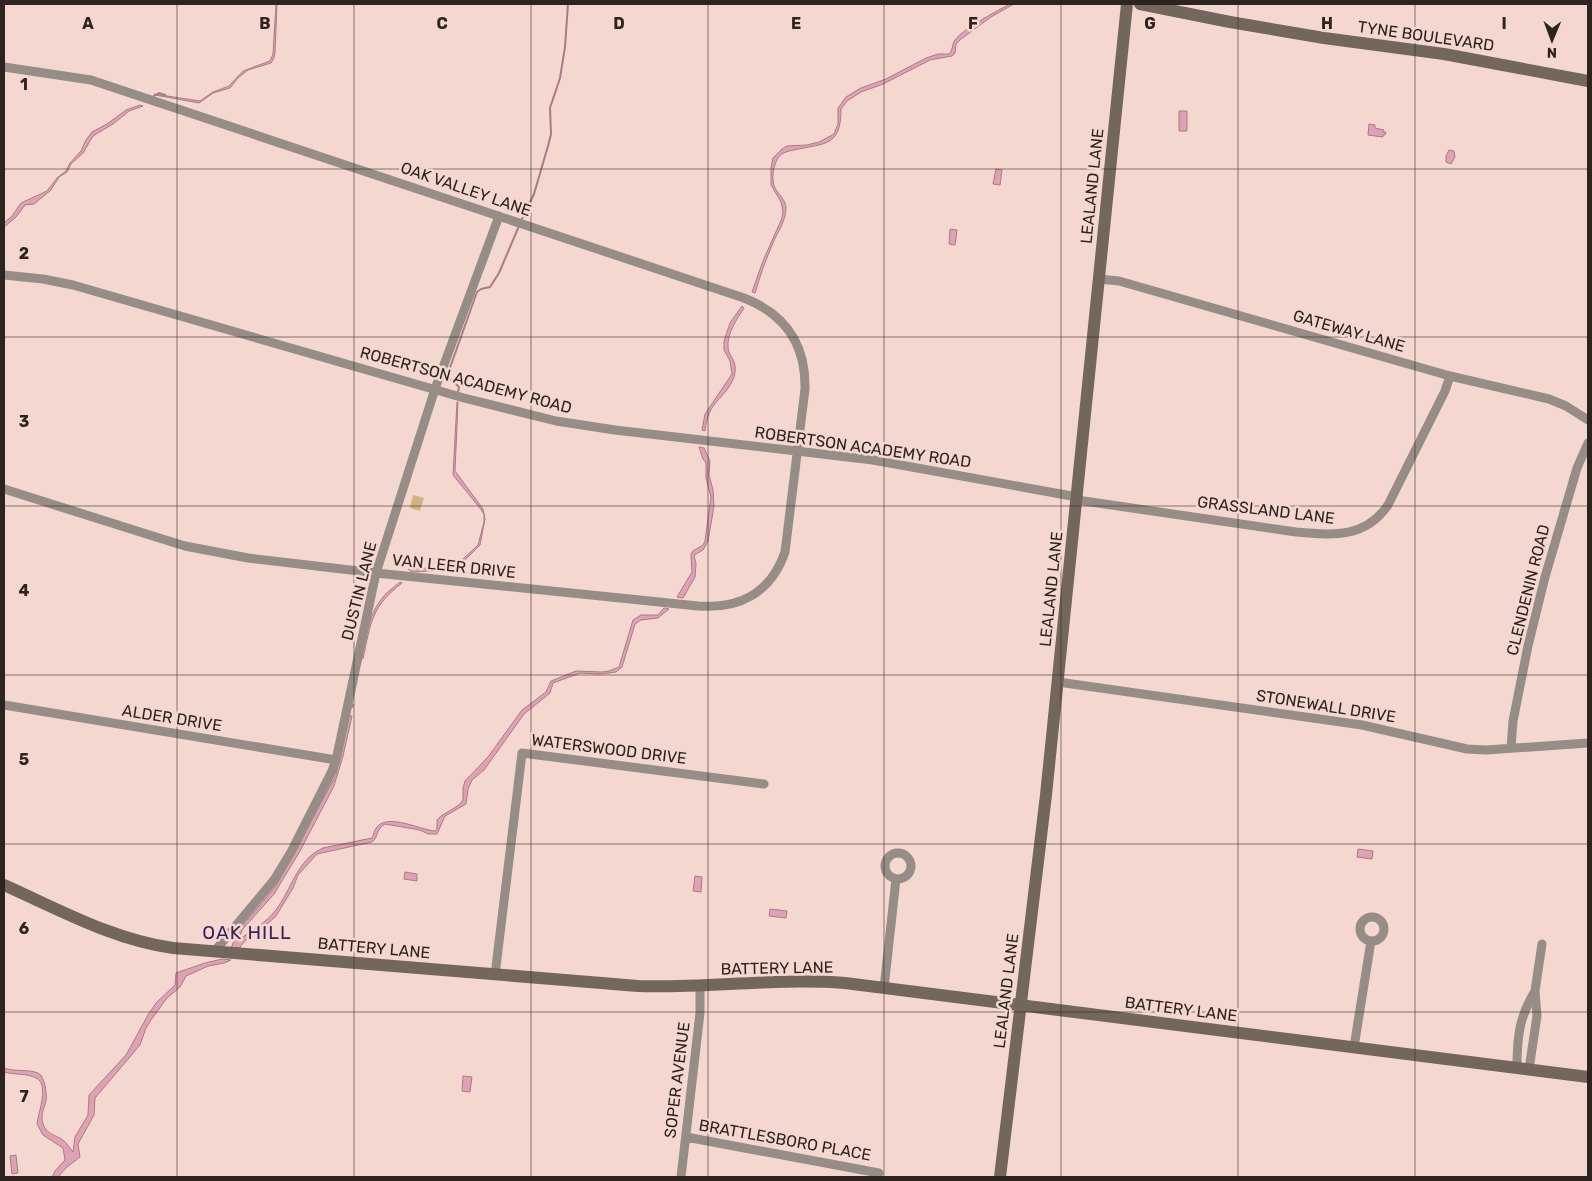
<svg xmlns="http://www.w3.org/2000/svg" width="1592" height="1181" font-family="Rubik,sans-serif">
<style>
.green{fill:#cfb382}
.water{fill:#dfa1b4;stroke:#aa7b87}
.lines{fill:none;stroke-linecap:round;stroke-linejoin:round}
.stream{stroke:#aa7b87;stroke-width:2}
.street{stroke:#968d86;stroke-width:9}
.secondary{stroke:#73665c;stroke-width:12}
.grid{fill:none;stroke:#2d231f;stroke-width:1;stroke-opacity:0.55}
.labels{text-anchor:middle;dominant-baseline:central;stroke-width:5;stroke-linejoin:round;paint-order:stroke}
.street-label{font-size:16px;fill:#2d231f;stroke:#f4d7ce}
.quarter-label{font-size:19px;letter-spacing:1px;fill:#37225c;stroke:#f4d7ce}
.grid-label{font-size:16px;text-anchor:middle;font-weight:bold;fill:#2d231f;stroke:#f4d7ce;stroke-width:5;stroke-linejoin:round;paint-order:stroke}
</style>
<rect width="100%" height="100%" fill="#f4d7ce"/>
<path class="green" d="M 413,495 L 424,498 L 420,511 L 410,508 Z"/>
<path class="water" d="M 276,4 L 277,4 L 275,53 L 274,58 L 271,63 L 248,70 L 238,78 L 230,88 L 213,93 L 199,103 L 155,95 L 154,94 L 200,101 L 213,92 L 229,86 L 243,71 L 270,61 L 273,54 Z
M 1010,4 L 1014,4 L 991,17 L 961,39 L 956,44 L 955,53 L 952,56 L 930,60 L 883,84 L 861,92 L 847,101 L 841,109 C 841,147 825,143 794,150 C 788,151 781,153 778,158 C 773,166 771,180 775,188 C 778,194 786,200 786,208 C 786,221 778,231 773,243 C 766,259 760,276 755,293 L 752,292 L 763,261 L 782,218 L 783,211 L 781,202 L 771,185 L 771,168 L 773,158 L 782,149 L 787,146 L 807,145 L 819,142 L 834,134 L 838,124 L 838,108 L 846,97 L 861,88 L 886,79 L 926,58 L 938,54 L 949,54 C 953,50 952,44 955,40 C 964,28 997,11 1010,4 Z
M 140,105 L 143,106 L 129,111 L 113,124 L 93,136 L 83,153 L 71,164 L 67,172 L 59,177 L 51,190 L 34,204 L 25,205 L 16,217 L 4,227 L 4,223 L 12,216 L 21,203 L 47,191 L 57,178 L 66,171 L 70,163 L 81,151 L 86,140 L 92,132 L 107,124 L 126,110 Z
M 1179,111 L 1187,111 L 1187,131 L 1179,131 Z
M 1369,124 L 1375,125 L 1375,128 L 1384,130 L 1383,132 L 1386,132 L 1385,135 L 1383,135 L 1383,137 L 1368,135 Z
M 1449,150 L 1454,151 L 1455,157 L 1451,164 L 1446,162 L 1446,156 Z
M 996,169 L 1002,170 L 1000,185 L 993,184 Z
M 950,229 L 957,230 L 955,245 L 949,244 Z
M 742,306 L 744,308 C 737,319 727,333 728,347 C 728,357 739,360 734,377 C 725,400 708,400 705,431 L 702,430 L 705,414 L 732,374 L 730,361 L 724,350 L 724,341 L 730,323 Z
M 457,402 L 458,402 L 455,471 L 483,509 L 485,519 L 480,545 L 463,562 L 452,568 L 451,566 L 463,559 L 478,545 L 484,522 L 484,514 L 479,507 L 453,475 Z
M 699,447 L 704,448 L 710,461 L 709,475 L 713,490 L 714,506 L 708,541 L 703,550 L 694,555 L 696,564 L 695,577 L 683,598 L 677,597 L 692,572 L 691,554 L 693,551 L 703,545 L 705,541 L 711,497 L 706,478 L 706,463 L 703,459 Z
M 414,567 L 433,569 L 445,567 L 446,570 L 412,572 L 408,569 Z
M 400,582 L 402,583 C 371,607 371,622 363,659 L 361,658 C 366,639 368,617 380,601 C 385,593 393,588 400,582 Z
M 664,608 L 669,609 L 658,618 L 641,620 L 635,624 L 622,667 L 616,672 L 601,674 L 580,673 L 553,683 L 550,693 L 524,714 L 484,770 L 472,780 L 468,789 L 466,804 L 445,816 L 437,834 L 428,834 L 420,830 L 385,824 C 375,830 379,837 372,842 L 317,854 L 298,875 L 293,888 L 276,916 L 264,927 L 247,939 L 239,948 L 231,948 L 238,931 L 276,886 L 336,775 L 349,716 L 352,716 L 343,756 L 334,786 L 300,851 L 274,894 L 242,930 L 239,940 C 251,930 265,924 275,911 C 292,890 296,860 323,848 L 372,838 C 374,835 374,830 377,827 C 388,813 421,830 435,831 L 437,829 L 437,820 L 441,816 L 459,805 L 463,800 L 463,788 L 465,781 L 488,757 L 522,710 L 546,692 L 551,681 L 576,671 L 602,672 L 609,671 L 619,667 L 633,620 L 641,615 L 658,615 Z
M 1358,849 L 1373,851 L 1372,859 L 1357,857 Z
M 405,872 L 417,874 L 417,881 L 404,879 Z
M 695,876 L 702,877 L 701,892 L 693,891 Z
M 770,909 L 787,911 L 786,918 L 769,916 Z
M 222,959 L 231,960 L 224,963 L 208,966 L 186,976 L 180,987 L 167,998 L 151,1020 L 146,1028 L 140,1045 L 95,1098 L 94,1115 L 78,1144 L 80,1157 L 67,1167 L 58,1177 L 52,1177 L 55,1171 L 65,1160 L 63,1148 L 43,1135 L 37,1124 C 38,1113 50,1084 36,1078 C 27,1073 14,1075 4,1072 L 4,1068 C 15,1072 28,1069 38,1073 C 45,1076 47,1094 46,1101 C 44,1109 40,1116 43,1124 C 46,1134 56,1135 63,1140 C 67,1144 70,1148 73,1152 L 75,1137 L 88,1115 L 89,1095 L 126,1055 L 148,1015 L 156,1003 L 175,985 L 176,973 L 205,963 Z
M 463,1076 L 472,1077 L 470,1092 L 462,1091 Z
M 16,1155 L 18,1173 L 12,1174 L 10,1156 Z"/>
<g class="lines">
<path class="stream" d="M 152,97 L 159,93 L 165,95
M 521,221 L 534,194 L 548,146 L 551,134 L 550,108 L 560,78 L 565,47 L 568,4
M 458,392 L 459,387 L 447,376 L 477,292 L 481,289 L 490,287 L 499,273 L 519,226
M 352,707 L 353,705"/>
<path class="street" d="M 4,67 L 91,80 L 744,298 C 785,314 806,344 805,389 L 785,552 C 771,593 739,609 698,606 L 376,573 L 248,558 L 185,546 L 156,537 L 4,489
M 4,275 L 43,279 L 73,285 L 464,398 L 556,421 L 615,430 L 873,460 L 1077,497
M 1099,279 L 1119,281 L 1154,291 L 1450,376 L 1549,399 L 1566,406 L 1588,420
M 1077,500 L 1296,532 C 1332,535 1365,539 1388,505 L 1445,391 L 1450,376
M 1058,682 L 1362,725 L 1467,749 L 1486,750 L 1588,743
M 4,705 L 336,760
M 1511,748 L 1513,721 L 1528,646 L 1545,577 L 1577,468 L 1588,443
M885 866a13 13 0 1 1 26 0a13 13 0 1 1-26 0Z
M1360 929a12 12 0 1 1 24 0a12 12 0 1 1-24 0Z
M 214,952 L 274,880 L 291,852 L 332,771 L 336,760 L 376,573 L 435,389 L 499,216
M 495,975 L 522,753 L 764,784
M 884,988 L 896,879
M 1535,991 L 1542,944
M 1354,1047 L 1371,941
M 1517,1068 C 1517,1038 1519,1017 1535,991 L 1537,1016 L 1529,1069
M 686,1137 L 879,1173
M 681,1177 L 700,1013 L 700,987"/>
<path class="secondary" d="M 1140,4 L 1230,22 L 1324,38 L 1444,54 L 1588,81
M 4,885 C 58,909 113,940 173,948 L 638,986 C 708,988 775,978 845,983 L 1588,1077
M 1000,1177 L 1046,795 L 1127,4"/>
</g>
<path class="grid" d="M 177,4 L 177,1177M 354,4 L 354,1177M 531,4 L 531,1177M 708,4 L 708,1177M 884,4 L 884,1177M 1061,4 L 1061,1177M 1238,4 L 1238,1177M 1415,4 L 1415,1177M 4,169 L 1588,169M 4,337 L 1588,337M 4,506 L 1588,506M 4,675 L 1588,675M 4,844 L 1588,844M 4,1012 L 1588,1012"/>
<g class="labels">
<g class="street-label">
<text transform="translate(1426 36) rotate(8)">TYNE BOULEVARD</text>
<text transform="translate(1092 186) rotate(-84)">LEALAND LANE</text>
<text transform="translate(466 189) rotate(19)">OAK VALLEY LANE</text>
<text transform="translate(1349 331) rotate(16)">GATEWAY LANE</text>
<text transform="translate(466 380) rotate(15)">ROBERTSON ACADEMY ROAD</text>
<text transform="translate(863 447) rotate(8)">ROBERTSON ACADEMY ROAD</text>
<text transform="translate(1266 510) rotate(7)">GRASSLAND LANE</text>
<text transform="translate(454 566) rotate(6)">VAN LEER DRIVE</text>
<text transform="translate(1051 589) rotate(-84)">LEALAND LANE</text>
<text transform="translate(1528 590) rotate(-76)">CLENDENIN ROAD</text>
<text transform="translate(359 591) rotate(-76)">DUSTIN LANE</text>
<text transform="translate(1326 706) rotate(9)">STONEWALL DRIVE</text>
<text transform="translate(172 718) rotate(9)">ALDER DRIVE</text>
<text transform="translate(609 749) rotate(7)">WATERSWOOD DRIVE</text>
<text transform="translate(374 948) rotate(5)">BATTERY LANE</text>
<text transform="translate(777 968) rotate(-1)">BATTERY LANE</text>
<text transform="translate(1006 991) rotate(-83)">LEALAND LANE</text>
<text transform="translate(1181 1009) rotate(7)">BATTERY LANE</text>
<text transform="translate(677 1080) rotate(-83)">SOPER AVENUE</text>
<text transform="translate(785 1140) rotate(10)">BRATTLESBORO PLACE</text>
</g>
<g class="quarter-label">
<text x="247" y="932">OAK HILL</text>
</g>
</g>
<g class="grid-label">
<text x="88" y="29">A</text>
<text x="265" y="29">B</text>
<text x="442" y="29">C</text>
<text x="619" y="29">D</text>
<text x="796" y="29">E</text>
<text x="973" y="29">F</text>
<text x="1150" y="29">G</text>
<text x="1327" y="29">H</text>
<text x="1504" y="29">I</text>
<text x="24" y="90">1</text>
<text x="24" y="259">2</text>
<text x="24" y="427">3</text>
<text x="24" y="596">4</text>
<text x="24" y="765">5</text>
<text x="24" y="934">6</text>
<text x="24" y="1102">7</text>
</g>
<rect width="1592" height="1181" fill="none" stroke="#2d231f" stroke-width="10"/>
<g transform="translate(1552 40) rotate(181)" stroke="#f4d7ce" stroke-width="4" paint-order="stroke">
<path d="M0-4L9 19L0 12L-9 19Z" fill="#2d231f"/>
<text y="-8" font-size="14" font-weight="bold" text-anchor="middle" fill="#2d231f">N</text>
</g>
</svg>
